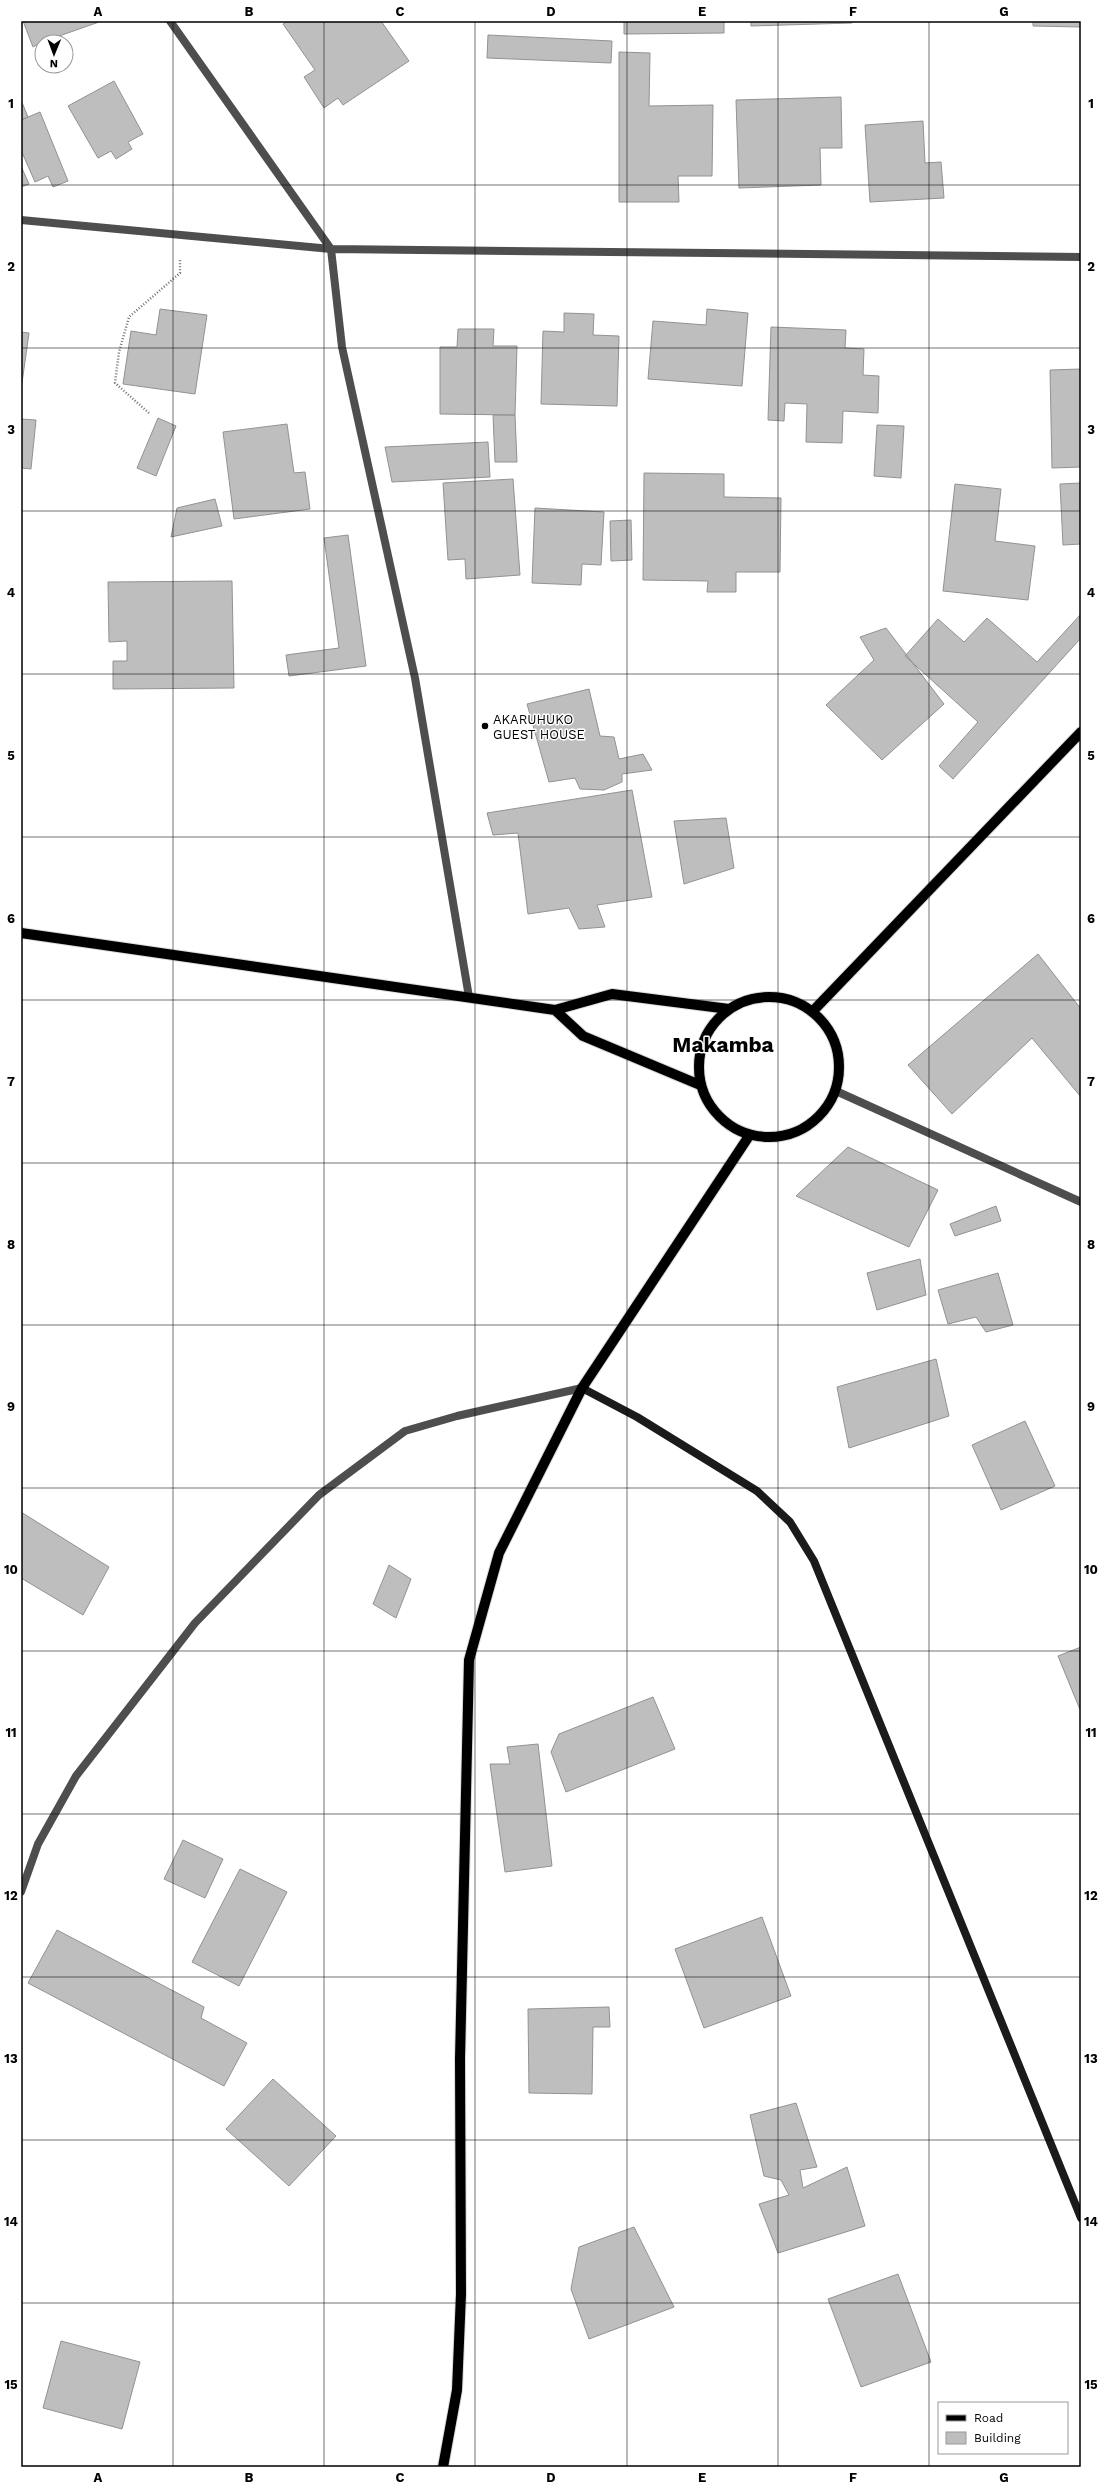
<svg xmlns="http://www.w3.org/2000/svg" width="1102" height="2488" font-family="'Work Sans',sans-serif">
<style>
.building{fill:#bebebe;stroke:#929292}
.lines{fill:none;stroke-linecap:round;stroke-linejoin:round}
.primary-casing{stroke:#dbdbdb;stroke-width:12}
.path{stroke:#707070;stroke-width:2.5;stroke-dasharray:1 2;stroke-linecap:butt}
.minor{stroke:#4e4e4e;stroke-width:8}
.secondary{stroke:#1b1b1b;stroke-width:8}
.primary{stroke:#000;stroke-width:10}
.grid{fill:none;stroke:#000;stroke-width:1;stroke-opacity:0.55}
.poi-dot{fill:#000;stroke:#fff;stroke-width:1.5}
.labels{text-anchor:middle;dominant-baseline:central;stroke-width:3;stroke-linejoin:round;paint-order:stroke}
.poi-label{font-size:13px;fill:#000;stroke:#fff;text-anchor:start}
.town-label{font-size:21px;font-weight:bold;fill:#000;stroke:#fff}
.neatline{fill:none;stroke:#000;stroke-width:1.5}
.grid-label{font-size:13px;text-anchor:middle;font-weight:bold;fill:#000}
</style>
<rect width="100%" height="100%" fill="#fff"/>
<path class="building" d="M 23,21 L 99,21 L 99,22 L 42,42 L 33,47 Z
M 288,21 L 381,21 L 409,61 L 343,105 L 338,98 L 324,108 L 304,77 L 315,70 L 283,24 Z
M 624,21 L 724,21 L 724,33 L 624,34 Z
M 751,21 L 852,21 L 852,23 L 751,26 Z
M 1033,21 L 1081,21 L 1081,27 L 1033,26 Z
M 488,35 L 612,41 L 611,63 L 487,58 Z
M 619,52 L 650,53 L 649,106 L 713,105 L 712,176 L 678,176 L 679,202 L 619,202 Z
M 114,81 L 143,134 L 128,142 L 132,149 L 116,159 L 111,151 L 98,158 L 68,106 Z
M 841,97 L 842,148 L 820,148 L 821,185 L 739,188 L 736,100 Z
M 21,100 L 28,117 L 21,120 Z
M 40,112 L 68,181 L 53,187 L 48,176 L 35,182 L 21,150 L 21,120 Z
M 923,121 L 925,163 L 941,162 L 944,198 L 870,202 L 865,125 Z
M 21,166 L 29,184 L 21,187 Z
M 160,309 L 207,315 L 195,394 L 123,384 L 131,331 L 156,335 Z
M 707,309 L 748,313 L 742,386 L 648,379 L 653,321 L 706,325 Z
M 564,313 L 594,314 L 593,335 L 619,336 L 617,406 L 541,404 L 543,331 L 564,332 Z
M 771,327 L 846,330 L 845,348 L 864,349 L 863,375 L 879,376 L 878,413 L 843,411 L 842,443 L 806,442 L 807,404 L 785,403 L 784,421 L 768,420 Z
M 458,329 L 494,329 L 493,346 L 517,346 L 515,415 L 440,414 L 440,347 L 457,347 Z
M 21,332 L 29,333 L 21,390 Z
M 1081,369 L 1081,467 L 1052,468 L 1050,370 Z
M 493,415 L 515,415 L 517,462 L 495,462 Z
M 158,418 L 176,426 L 156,476 L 137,468 Z
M 21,419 L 36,420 L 31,469 L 21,468 Z
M 287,424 L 294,473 L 305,472 L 310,509 L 234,519 L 223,432 Z
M 877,425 L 904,426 L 901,478 L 874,476 Z
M 488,442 L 490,477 L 392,482 L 385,447 Z
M 644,473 L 724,474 L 724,497 L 781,498 L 780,572 L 736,572 L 736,592 L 707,592 L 708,581 L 643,580 Z
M 513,479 L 520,575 L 466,579 L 465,559 L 448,560 L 443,483 Z
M 1081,483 L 1081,544 L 1063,545 L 1060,484 Z
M 955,484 L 1001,489 L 995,541 L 1035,546 L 1028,600 L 943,591 Z
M 215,499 L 222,526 L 171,537 L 177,508 Z
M 535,508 L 604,512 L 601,565 L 582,564 L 581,585 L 532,583 Z
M 631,520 L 632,560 L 611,561 L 610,521 Z
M 348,535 L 366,666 L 289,676 L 286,655 L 339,648 L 324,538 Z
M 232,581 L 234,688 L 113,689 L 113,661 L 127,661 L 127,641 L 109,642 L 108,582 Z
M 1081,614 L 1081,638 L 953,779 L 939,766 L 978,722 L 905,656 L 938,619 L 964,642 L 987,618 L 1037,662 Z
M 886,628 L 944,704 L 882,760 L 826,705 L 874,660 L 860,637 Z
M 589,689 L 600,736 L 614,737 L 619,759 L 643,754 L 652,770 L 622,774 L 622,782 L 604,790 L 580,789 L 575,778 L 549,782 L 527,704 Z
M 632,790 L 652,897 L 597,905 L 605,927 L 579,929 L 569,908 L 528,914 L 518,833 L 493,835 L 487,813 Z
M 726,818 L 734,868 L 684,884 L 674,821 Z
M 1038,954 L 1081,1009 L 1081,1097 L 1032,1038 L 952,1114 L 908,1065 Z
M 848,1147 L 938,1190 L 909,1247 L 796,1196 Z
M 996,1206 L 1001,1221 L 955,1236 L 950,1224 Z
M 920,1259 L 926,1295 L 877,1310 L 867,1273 Z
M 998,1273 L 1013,1325 L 986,1332 L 976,1317 L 948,1324 L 938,1290 Z
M 936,1359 L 949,1416 L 849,1448 L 837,1387 Z
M 1025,1421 L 1055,1486 L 1001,1510 L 972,1445 Z
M 21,1512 L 109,1567 L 83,1615 L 21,1578 Z
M 389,1565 L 411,1579 L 396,1618 L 373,1604 Z
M 1081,1647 L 1081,1712 L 1058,1656 Z
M 653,1697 L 675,1749 L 566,1792 L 551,1752 L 559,1734 Z
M 538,1744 L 552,1866 L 505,1872 L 490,1764 L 510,1764 L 507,1747 Z
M 183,1840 L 223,1859 L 205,1898 L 164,1879 Z
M 240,1869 L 287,1892 L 239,1986 L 192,1962 Z
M 762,1917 L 791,1996 L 704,2028 L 675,1949 Z
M 57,1930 L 204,2007 L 201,2018 L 247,2043 L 224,2086 L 28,1983 Z
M 609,2007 L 610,2027 L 593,2027 L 592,2094 L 529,2093 L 528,2009 Z
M 273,2079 L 336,2136 L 289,2186 L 226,2129 Z
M 796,2103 L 817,2167 L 800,2170 L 803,2188 L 847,2167 L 865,2226 L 778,2253 L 759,2204 L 789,2195 L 781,2180 L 764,2176 L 750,2115 Z
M 634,2227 L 674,2307 L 589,2339 L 571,2289 L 579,2247 Z
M 898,2274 L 931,2362 L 861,2387 L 828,2299 Z
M 61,2341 L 140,2362 L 122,2429 L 43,2408 Z"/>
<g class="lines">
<g class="primary-casing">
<path id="primary" d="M 21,933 L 555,1010 L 612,994 L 729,1009
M699 1067a70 70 0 1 1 140 0a70 70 0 1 1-140 0Z
M 555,1010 L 583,1036 L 700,1085
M 813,1011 L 1081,732
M 443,2467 L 457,2390 L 461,2294 L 460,2059 L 469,1660 L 499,1553 L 582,1388 L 749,1136"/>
</g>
<path class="path" d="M 149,413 L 115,383 L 119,352 L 129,317 L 180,273 L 180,259"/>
<path class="minor" d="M 170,21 L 331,249 L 342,347 L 415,678 L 469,997
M 21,220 L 331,249 L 1081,257
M 836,1091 L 1081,1202
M 21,1892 L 38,1844 L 76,1776 L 195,1623 L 319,1495 L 405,1431 L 457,1416 L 582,1388"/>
<path class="secondary" d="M 582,1388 L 637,1417 L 757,1491 L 790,1522 L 814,1561 L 1081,2218"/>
<use href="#primary" class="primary"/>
</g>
<path class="grid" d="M 173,21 L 173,2467M 324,21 L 324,2467M 475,21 L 475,2467M 627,21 L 627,2467M 778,21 L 778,2467M 929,21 L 929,2467M 21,185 L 1081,185M 21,348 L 1081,348M 21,511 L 1081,511M 21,674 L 1081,674M 21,837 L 1081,837M 21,1000 L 1081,1000M 21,1163 L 1081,1163M 21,1325 L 1081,1325M 21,1488 L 1081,1488M 21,1651 L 1081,1651M 21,1814 L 1081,1814M 21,1977 L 1081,1977M 21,2140 L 1081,2140M 21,2303 L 1081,2303"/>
<circle class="poi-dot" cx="485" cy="726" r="4"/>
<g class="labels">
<g class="poi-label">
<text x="493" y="719">AKARUHUKO<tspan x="493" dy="15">GUEST HOUSE</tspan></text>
</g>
<g class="town-label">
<text x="723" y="1044">Makamba</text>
</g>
</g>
<rect width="1102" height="2488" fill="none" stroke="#ffffff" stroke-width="44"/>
<rect x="938" y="2402" width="130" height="52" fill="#ffffff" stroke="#999999"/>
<rect x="946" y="2415" width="20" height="6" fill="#000000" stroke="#999999"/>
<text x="974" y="2422" font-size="12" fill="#000000">Road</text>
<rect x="946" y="2432" width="20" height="12" fill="#bebebe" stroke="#999999"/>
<text x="974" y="2442" font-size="12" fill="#000000">Building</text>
<g transform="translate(54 54) rotate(181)"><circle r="19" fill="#ffffff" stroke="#999999"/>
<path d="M0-3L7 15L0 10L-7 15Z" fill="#000000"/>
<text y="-6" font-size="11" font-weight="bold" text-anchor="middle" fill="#000000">N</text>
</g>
<rect x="22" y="22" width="1058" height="2444" class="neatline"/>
<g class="grid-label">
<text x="98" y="16">A</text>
<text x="249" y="16">B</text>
<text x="400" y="16">C</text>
<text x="551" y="16">D</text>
<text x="702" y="16">E</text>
<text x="853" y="16">F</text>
<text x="1004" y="16">G</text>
<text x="11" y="108">1</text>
<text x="1091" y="108">1</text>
<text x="11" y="271">2</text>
<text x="1091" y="271">2</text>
<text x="11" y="434">3</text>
<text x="1091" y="434">3</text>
<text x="11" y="597">4</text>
<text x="1091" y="597">4</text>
<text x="11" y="760">5</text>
<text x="1091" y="760">5</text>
<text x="11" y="923">6</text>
<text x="1091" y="923">6</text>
<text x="11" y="1086">7</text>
<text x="1091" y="1086">7</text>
<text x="11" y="1249">8</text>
<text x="1091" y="1249">8</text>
<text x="11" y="1411">9</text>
<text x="1091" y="1411">9</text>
<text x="11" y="1574">10</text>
<text x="1091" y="1574">10</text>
<text x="11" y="1737">11</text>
<text x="1091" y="1737">11</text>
<text x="11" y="1900">12</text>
<text x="1091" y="1900">12</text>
<text x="11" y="2063">13</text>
<text x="1091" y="2063">13</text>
<text x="11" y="2226">14</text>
<text x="1091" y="2226">14</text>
<text x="11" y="2389">15</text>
<text x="1091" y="2389">15</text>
<text x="98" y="2482">A</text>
<text x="249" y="2482">B</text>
<text x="400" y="2482">C</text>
<text x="551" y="2482">D</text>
<text x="702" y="2482">E</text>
<text x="853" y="2482">F</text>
<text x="1004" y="2482">G</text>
</g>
</svg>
